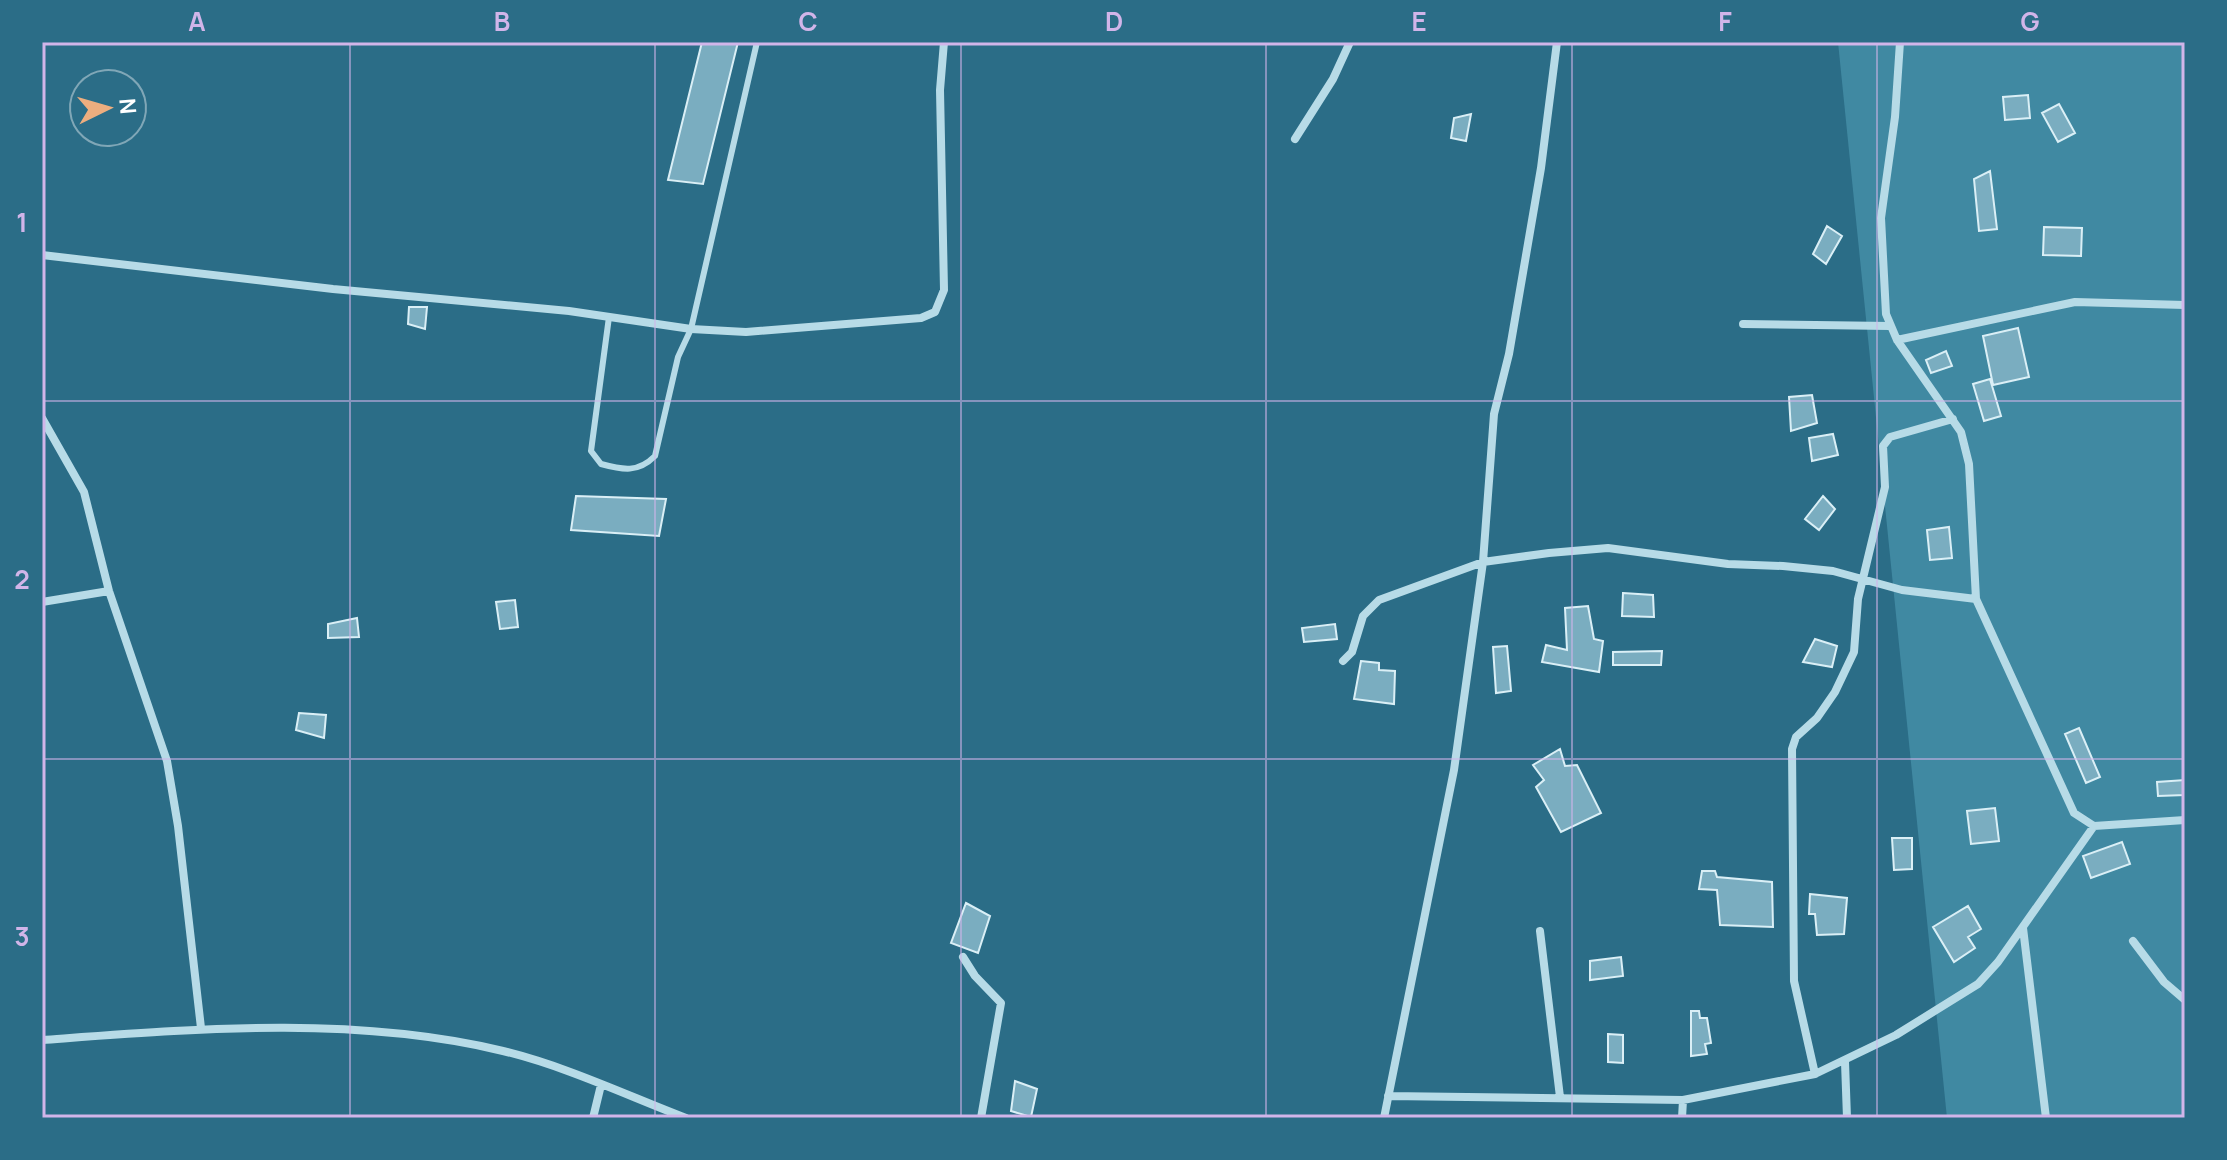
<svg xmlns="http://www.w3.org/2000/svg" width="2227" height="1160" font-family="Manrope,sans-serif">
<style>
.green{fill:#4089a2}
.building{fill:#7aadc0;stroke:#daeff6;stroke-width:2}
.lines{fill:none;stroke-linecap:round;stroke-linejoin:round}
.lane{stroke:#b7dbe7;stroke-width:6}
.street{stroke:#b7dbe7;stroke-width:8}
.grid{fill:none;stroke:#d1b5e9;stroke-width:2;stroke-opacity:0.55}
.neatline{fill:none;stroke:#d1b5e9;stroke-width:3}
.grid-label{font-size:26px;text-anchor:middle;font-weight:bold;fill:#d1b5e9}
</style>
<rect width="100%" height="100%" fill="#2b6d87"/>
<path class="green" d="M 1838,42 L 2185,42 L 2185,1118 L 1947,1118 Z"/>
<path class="building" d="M 702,42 L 738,42 L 703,184 L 668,180 Z
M 2028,95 L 2030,118 L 2005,120 L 2003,97 Z
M 2059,104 L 2075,133 L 2058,142 L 2042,113 Z
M 1471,114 L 1466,141 L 1451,138 L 1454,118 Z
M 1990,171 L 1997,229 L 1979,231 L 1974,179 Z
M 1827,226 L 1842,236 L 1826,264 L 1813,254 Z
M 2044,227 L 2082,228 L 2081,256 L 2043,255 Z
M 409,307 L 427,307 L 425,329 L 408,324 Z
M 2018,328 L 2029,377 L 1993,385 L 1983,336 Z
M 1946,351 L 1952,366 L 1931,373 L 1926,360 Z
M 1990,379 L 2001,416 L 1984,421 L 1973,384 Z
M 1812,395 L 1817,423 L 1791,431 L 1789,397 Z
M 1833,434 L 1838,455 L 1812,461 L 1809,438 Z
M 576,496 L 666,499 L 659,536 L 571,530 Z
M 1823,496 L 1835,509 L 1819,530 L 1805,519 Z
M 1949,527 L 1952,558 L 1930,560 L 1927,530 Z
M 1623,593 L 1653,595 L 1654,617 L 1622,616 Z
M 515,600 L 518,627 L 500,629 L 496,602 Z
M 1588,606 L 1594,639 L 1603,641 L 1599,672 L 1542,662 L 1546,645 L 1567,650 L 1565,608 Z
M 357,618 L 359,637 L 328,638 L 328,624 Z
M 1335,624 L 1337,639 L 1304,642 L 1302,628 Z
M 1815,639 L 1837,646 L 1832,667 L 1803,662 Z
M 1507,646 L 1511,691 L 1496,693 L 1493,647 Z
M 1662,651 L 1661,665 L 1613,665 L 1613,652 Z
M 1361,661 L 1379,663 L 1379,670 L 1395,671 L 1394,704 L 1354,699 Z
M 299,713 L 326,715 L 324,738 L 296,730 Z
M 2079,728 L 2100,777 L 2086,783 L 2065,734 Z
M 1560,749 L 1565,766 L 1577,765 L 1601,813 L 1561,832 L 1536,787 L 1544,780 L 1533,765 Z
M 2185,780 L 2185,795 L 2158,796 L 2157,782 Z
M 1995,808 L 1999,841 L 1971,844 L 1967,811 Z
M 1892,838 L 1912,838 L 1912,869 L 1894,870 Z
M 2122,842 L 2130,864 L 2091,878 L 2083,856 Z
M 1702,871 L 1715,871 L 1717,877 L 1772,882 L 1773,927 L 1720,925 L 1717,890 L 1699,889 Z
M 1810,894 L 1847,898 L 1844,934 L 1817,935 L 1815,914 L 1809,914 Z
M 966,903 L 990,916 L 978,953 L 951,943 Z
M 1968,906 L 1981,929 L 1968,937 L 1975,948 L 1954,962 L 1933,927 Z
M 1621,957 L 1623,976 L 1590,980 L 1590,961 Z
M 1691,1011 L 1699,1011 L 1700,1018 L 1707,1018 L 1711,1043 L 1705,1044 L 1707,1054 L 1691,1056 Z
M 1608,1034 L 1623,1035 L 1623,1063 L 1608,1062 Z
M 1015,1081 L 1037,1089 L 1031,1117 L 1011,1111 Z"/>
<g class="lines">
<path class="lane" d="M 609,317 L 591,451 L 601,464 C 623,470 638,473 655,456 L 678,357 L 691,329 L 757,42"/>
<path class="street" d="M 1900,42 L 1895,117 L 1881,218 L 1886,314 L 1897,340 L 1961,432 L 1969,464 L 1976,599 L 2074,813 L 2094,826 L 2185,820
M 1295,139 L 1333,79 L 1350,42
M 42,255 L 333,289 L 569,311 L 691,329 L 746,332 L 921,318 L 935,312 L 944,290 L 940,90 L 944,42
M 1743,324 L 1890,326
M 1897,340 L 2075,302 L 2185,305
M 42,418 L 84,492 L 109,591 L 167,761 L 178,826 L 201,1028
M 42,602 L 109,591
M 1343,661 L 1352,652 L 1363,616 L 1379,600 L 1483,562 L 1549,553 L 1608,548 L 1728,564 L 1783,566 L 1833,571 L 1902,590 L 1976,599
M 2023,928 L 2046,1118
M 1540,931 L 1560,1097
M 2133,941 L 2164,982 L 2185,1000
M 963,957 L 975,976 L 1001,1003 L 981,1118
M 42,1040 C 194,1029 353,1015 503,1051 C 565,1066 626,1095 686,1118
M 1845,1062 L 1847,1118
M 1815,1074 L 1794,981 L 1792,749 L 1796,737 L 1817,718 L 1835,692 L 1854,652 L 1858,599 L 1885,487 L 1883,446 L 1890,437 L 1953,419
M 1388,1096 L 1683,1100 L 1815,1074 L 1896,1035 L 1978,984 L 1998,962 L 2094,826
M 593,1118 L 601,1085
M 1384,1118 L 1454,770 L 1483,562 L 1494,414 L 1509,354 L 1541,168 L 1557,42
M 1682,1118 L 1683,1100"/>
</g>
<path class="grid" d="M 350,42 L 350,1118M 655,42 L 655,1118M 961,42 L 961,1118M 1266,42 L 1266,1118M 1572,42 L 1572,1118M 1877,42 L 1877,1118M 42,401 L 2185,401M 42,759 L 2185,759"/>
<rect width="2227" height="1160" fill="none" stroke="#2b6d87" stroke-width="88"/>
<g transform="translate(108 108) rotate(85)"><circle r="38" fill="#2b6d87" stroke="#80a7b7" stroke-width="2"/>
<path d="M0-6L14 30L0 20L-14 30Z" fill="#edae7f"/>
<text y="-12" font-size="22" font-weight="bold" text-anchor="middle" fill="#ffffff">N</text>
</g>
<rect x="44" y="44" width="2139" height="1072" class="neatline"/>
<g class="grid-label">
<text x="197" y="31">A</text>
<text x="502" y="31">B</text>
<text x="808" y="31">C</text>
<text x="1114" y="31">D</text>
<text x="1419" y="31">E</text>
<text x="1725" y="31">F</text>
<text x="2030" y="31">G</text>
<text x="22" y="232">1</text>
<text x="22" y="589">2</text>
<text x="22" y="946">3</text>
</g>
</svg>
